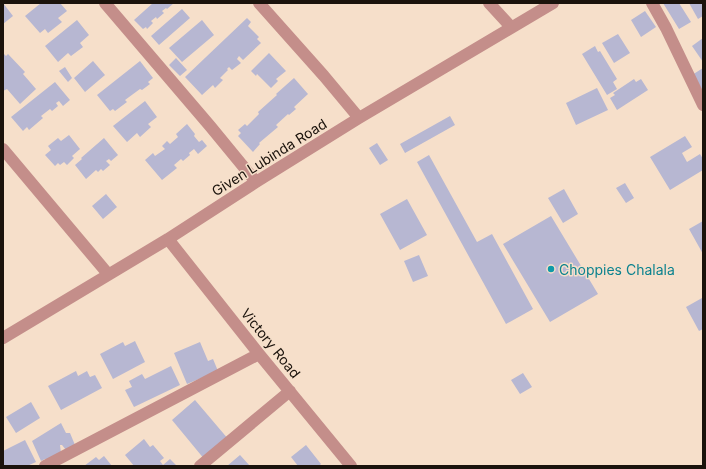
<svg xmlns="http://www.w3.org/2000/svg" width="706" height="469" font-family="Inter,sans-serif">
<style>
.building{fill:#b7b7d2}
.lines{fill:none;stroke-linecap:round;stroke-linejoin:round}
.minor{stroke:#c48e8a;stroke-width:12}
.culture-dot{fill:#0f9aa8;stroke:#f6dfca;stroke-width:1.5}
.labels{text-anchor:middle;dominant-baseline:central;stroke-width:3;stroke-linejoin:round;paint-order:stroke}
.street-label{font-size:14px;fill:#1b130c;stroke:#f6dfca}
.culture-label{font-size:14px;fill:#0d838f;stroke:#f6dfca;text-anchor:start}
</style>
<rect width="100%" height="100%" fill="#f6dfca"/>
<path class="building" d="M 3,3 L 13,16 L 3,24 Z
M 41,3 L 60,3 L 67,11 L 58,18 L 62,22 L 48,33 L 45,29 L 40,33 L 25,16 Z
M 153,3 L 174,3 L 167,9 L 166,8 L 162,11 L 164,13 L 157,19 L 156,17 L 151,21 L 153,23 L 147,29 L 146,27 L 143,29 L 134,20 Z
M 663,3 L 679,3 L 691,22 L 679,29 Z
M 689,3 L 703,3 L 703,16 L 698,19 Z
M 182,9 L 190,18 L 159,45 L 151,36 Z
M 645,11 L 656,27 L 641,37 L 631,20 Z
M 247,18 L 251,22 L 248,26 L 259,37 L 257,39 L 261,43 L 243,60 L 239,56 L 237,59 L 241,63 L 232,70 L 229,67 L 227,69 L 228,70 L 220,78 L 223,80 L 215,88 L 213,85 L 202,95 L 185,77 Z
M 77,20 L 89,35 L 80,43 L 83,47 L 71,56 L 68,53 L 58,62 L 45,46 Z
M 202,20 L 214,35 L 182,62 L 169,48 Z
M 618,34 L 630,53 L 614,63 L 602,43 Z
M 703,38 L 703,62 L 692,46 Z
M 595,46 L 598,52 L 600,51 L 617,79 L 613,82 L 617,89 L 607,95 L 582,54 Z
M 3,53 L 6,56 L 8,54 L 25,72 L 23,74 L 36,89 L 20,104 L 7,89 L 3,91 Z
M 269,53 L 286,71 L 276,79 L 278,81 L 271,88 L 257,74 L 256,76 L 251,71 Z
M 176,58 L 187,70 L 180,76 L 169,65 Z
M 93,61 L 105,75 L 85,92 L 74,78 Z
M 140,61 L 153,78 L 148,82 L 150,84 L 142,90 L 140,89 L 125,100 L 127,102 L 115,111 L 113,109 L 110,111 L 97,95 Z
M 65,67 L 72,78 L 68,82 L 59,71 Z
M 703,68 L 703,93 L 692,75 Z
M 294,78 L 308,94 L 294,107 L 296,109 L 289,115 L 288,114 L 276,125 L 278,127 L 259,143 L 260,144 L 253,152 L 238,136 L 241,133 L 238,130 L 245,124 L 247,126 L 259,114 L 258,112 L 277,95 L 276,94 Z
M 634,79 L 636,82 L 641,79 L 648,90 L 617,110 L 610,98 L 615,95 L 613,93 Z
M 55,82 L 70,100 L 63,106 L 59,101 L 56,103 L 58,106 L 52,111 L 50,109 L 41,116 L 43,118 L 29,130 L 27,127 L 23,131 L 11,117 Z
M 597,88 L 608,110 L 576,125 L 566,103 Z
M 145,101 L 157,117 L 148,124 L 151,127 L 140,137 L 137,133 L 127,142 L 113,126 Z
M 450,116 L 455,125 L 405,153 L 400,144 Z
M 187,124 L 195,134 L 194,136 L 199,142 L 202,140 L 207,146 L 198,154 L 194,149 L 189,153 L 190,155 L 183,161 L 181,159 L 174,165 L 177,168 L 162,180 L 145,160 L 153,153 L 155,156 L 165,149 L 162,146 L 167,141 L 170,144 L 178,137 L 176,134 Z
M 69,135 L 80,149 L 72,156 L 74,158 L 67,165 L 64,162 L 60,165 L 58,163 L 55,166 L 45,155 L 51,150 L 48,146 L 58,138 L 61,141 Z
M 685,136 L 692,147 L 682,153 L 687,162 L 700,154 L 703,159 L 703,170 L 670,190 L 650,157 Z
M 104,138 L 118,155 L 111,161 L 109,159 L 106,161 L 110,165 L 103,171 L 101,169 L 98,172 L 96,170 L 86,179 L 75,165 L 82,159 L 81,158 Z
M 377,143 L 388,160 L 380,165 L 369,148 Z
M 429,155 L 477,242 L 492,234 L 533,309 L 506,324 L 417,162 Z
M 625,183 L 634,198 L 626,203 L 616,188 Z
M 564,189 L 578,214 L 563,223 L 548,198 Z
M 106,194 L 117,207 L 103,219 L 92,206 Z
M 407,199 L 427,235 L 400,250 L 380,214 Z
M 551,216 L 598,294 L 550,322 L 503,244 Z
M 703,221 L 703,254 L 689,229 Z
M 419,255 L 428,276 L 413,282 L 404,261 Z
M 702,298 L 703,300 L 703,329 L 699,331 L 686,307 Z
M 135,341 L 145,362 L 113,379 L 100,354 L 123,342 L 125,346 Z
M 200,342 L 208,361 L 213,359 L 218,371 L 187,384 L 174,353 Z
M 171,366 L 180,385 L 134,407 L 125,390 L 132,387 L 129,381 L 142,374 L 145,379 Z
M 76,371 L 78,376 L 87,371 L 90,377 L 95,375 L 102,388 L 61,410 L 48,386 Z
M 523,373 L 532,387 L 520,394 L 511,380 Z
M 195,400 L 229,440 L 205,460 L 172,420 Z
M 31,402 L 40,418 L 16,433 L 6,417 Z
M 61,423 L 66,433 L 70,433 L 75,445 L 66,450 L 62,445 L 60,445 L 61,453 L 48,461 L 45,459 L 41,461 L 32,441 Z
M 144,439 L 150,447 L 153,445 L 164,458 L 160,461 L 163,465 L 170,459 L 177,466 L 134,466 L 125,455 Z
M 25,440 L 36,462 L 27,466 L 3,466 L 3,451 Z
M 306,445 L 321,464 L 319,466 L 298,466 L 291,457 Z
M 240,455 L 250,466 L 227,466 Z
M 104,456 L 112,466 L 84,466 L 96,457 L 99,460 Z"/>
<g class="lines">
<path class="minor" d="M 105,3 L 210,126 L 256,182
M 259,3 L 324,76 L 359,118
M 489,3 L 511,27
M 652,3 L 666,28 L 703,105
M 3,149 L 108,274
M 168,239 L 259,354 L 351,466
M 3,338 L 168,239 L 256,182 L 359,118 L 553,3
M 45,466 L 259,354
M 200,466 L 290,391"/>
</g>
<circle class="culture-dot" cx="551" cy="269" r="4"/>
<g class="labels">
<g class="street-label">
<text transform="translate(269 157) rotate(-32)">Given Lubinda Road</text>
<text transform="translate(271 343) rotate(51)">Victory Road</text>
</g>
<g class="culture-label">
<text x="559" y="269">Choppies Chalala</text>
</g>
</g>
<rect width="706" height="469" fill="none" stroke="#1b130c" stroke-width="8"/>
</svg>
